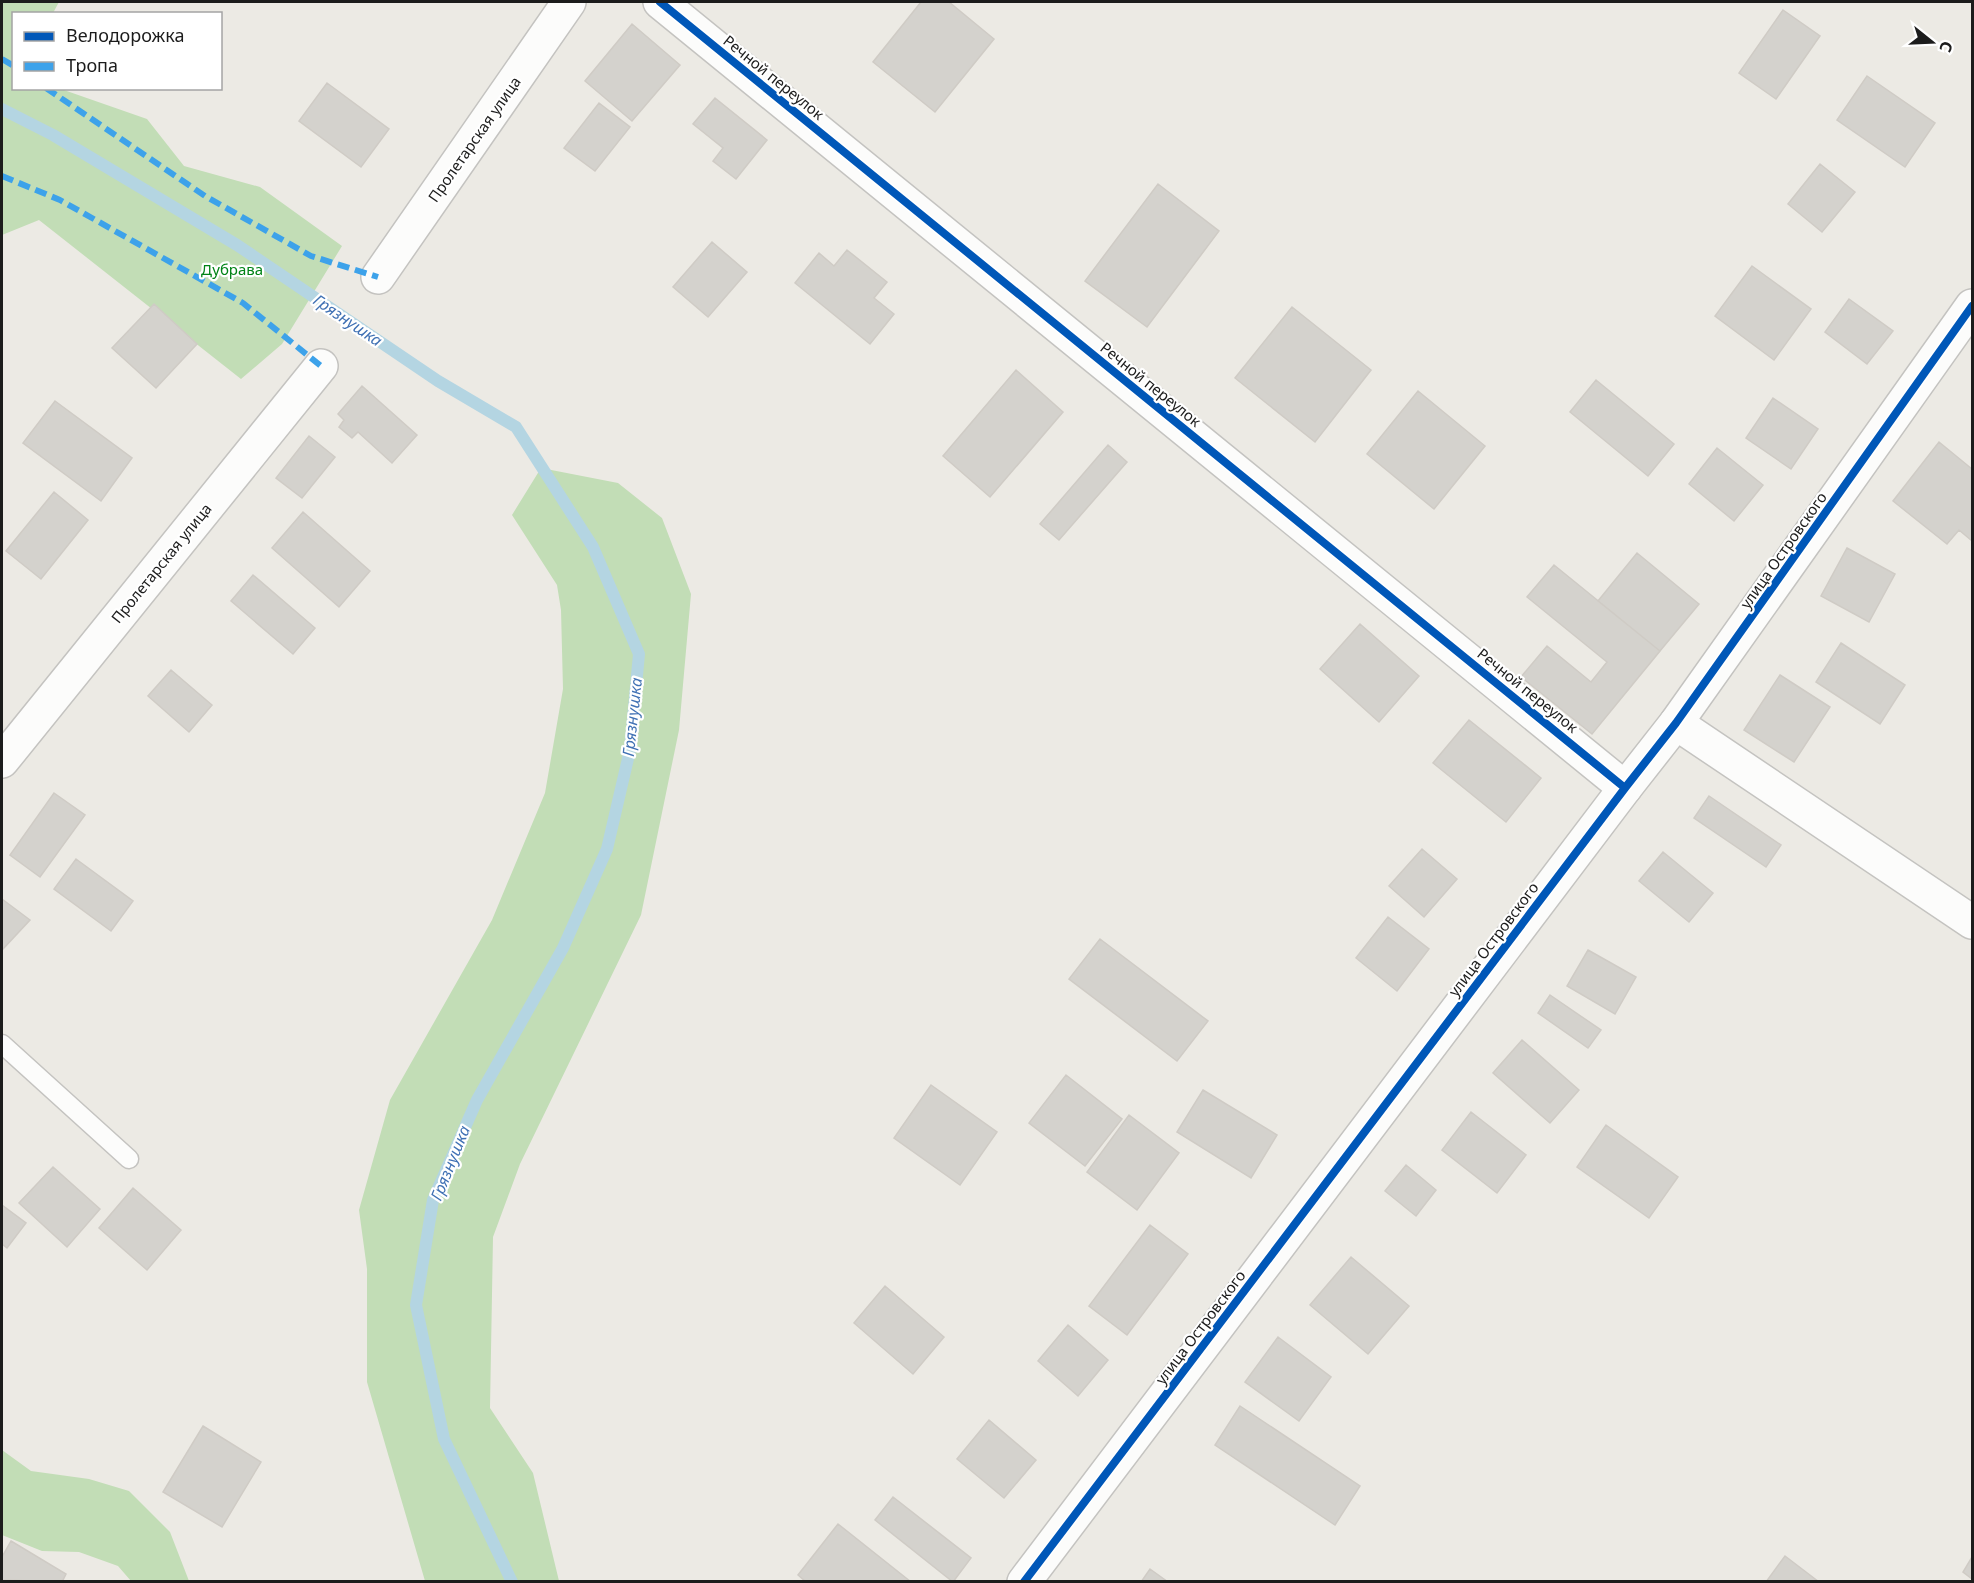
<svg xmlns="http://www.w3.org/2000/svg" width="1974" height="1583" font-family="'Noto Sans',sans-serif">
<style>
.forest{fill:#c2ddb6}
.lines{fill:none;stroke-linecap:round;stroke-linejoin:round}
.stream{stroke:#b4d5e2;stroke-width:12}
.building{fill:#d4d2cd;stroke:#cfcbc5;stroke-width:1.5}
.service-casing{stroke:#c4c3c0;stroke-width:21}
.minor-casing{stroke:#c4c3c0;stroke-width:36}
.tertiary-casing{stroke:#c4c3c0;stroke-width:36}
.service{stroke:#fcfcfb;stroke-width:18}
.minor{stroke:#fcfcfb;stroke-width:33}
.tertiary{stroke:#fcfcfb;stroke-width:33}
.quiet{stroke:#3da2ea;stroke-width:6;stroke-dasharray:12 6;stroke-linecap:butt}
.cycleway-casing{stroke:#fff;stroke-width:11}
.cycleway{stroke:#0057b8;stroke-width:8}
.labels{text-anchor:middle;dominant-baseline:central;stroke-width:4.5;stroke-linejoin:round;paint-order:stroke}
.street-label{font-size:15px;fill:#1c1c1c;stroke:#fff}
.park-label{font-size:15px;fill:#018316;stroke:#fff}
.water-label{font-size:16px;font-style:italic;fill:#4071b4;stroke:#fff}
</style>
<rect width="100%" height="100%" fill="#eceae4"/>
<path class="forest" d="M 2,2 L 59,2 L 53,13 L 14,14 L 14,88 L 61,89 L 147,119 L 184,166 L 260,187 L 342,246 L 282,344 L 241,379 L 39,220 L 2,235 Z
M 541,468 L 618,483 L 662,518 L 691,594 L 679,730 L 641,915 L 520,1164 L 493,1237 L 490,1408 L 533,1473 L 559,1581 L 425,1581 L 367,1382 L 367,1269 L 359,1210 L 390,1100 L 492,920 L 545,793 L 563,689 L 561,610 L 557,585 L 512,515 Z
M 2,1450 L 31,1471 L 89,1479 L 129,1491 L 170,1532 L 189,1581 L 131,1581 L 118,1566 L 79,1552 L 42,1551 L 2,1535 Z"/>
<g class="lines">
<path class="stream" d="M 2,109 L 53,135 L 237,245 L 438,381 L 516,427 L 593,547 L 639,654 L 630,750 L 607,849 L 563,948 L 477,1100 L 433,1200 L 416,1305 L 444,1439 L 512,1582"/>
</g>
<path class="building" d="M 921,2 L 949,2 L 994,39 L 935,112 L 873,62 Z
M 1783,10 L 1820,36 L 1776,99 L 1739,73 Z
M 632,24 L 680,65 L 632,121 L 585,81 Z
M 1867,76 L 1935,123 L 1905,167 L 1837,120 Z
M 327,83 L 389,129 L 361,167 L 299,121 Z
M 715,98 L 767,140 L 736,179 L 713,161 L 723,148 L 693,124 Z
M 599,103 L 630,127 L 595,171 L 564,148 Z
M 1820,164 L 1855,192 L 1822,232 L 1788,204 Z
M 1158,184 L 1219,231 L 1147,327 L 1085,281 Z
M 712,242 L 747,272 L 708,317 L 673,287 Z
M 847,250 L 887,282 L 874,298 L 894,314 L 870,344 L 795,283 L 819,253 L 834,266 Z
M 1752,266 L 1811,309 L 1774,360 L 1715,316 Z
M 1849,299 L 1893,331 L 1867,364 L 1825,332 Z
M 154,304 L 197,344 L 156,388 L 112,348 Z
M 1292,307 L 1371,370 L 1315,442 L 1235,378 Z
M 1016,370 L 1063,412 L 990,497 L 943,456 Z
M 1596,380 L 1674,444 L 1648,476 L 1570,412 Z
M 362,386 L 417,435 L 392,463 L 358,432 L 352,438 L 339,427 L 344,420 L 338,414 Z
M 1418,391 L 1485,446 L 1434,509 L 1367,454 Z
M 1773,398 L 1818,429 L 1791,469 L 1746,438 Z
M 55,401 L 132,458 L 101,501 L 23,443 Z
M 309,436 L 335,457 L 302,498 L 276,478 Z
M 1939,442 L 1972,469 L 1972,541 L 1959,530 L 1947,544 L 1893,501 Z
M 1108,445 L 1127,462 L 1059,540 L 1040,524 Z
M 1717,448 L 1763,485 L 1734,521 L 1689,484 Z
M 54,492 L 88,520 L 41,579 L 6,551 Z
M 303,512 L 370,571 L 339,607 L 272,548 Z
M 1847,548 L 1895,574 L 1869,622 L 1821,596 Z
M 1637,553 L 1699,604 L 1660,651 L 1598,601 Z
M 1554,565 L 1660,651 L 1592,734 L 1521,677 L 1547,646 L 1591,682 L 1607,662 L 1527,597 Z
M 253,575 L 315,628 L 293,654 L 231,601 Z
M 1360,624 L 1419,676 L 1379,722 L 1320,669 Z
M 1841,643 L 1905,685 L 1880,724 L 1816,682 Z
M 171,670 L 212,705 L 189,732 L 148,696 Z
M 1780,675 L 1830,707 L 1794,762 L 1744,730 Z
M 1469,720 L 1541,778 L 1506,822 L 1433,763 Z
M 54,793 L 85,815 L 40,877 L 10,855 Z
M 1709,796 L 1781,845 L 1766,867 L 1694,818 Z
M 1422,849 L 1457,879 L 1424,917 L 1389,886 Z
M 1663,852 L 1713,893 L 1689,922 L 1639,881 Z
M 76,859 L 133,901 L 111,931 L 54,889 Z
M 2,899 L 30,920 L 2,950 Z
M 1388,917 L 1429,949 L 1397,991 L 1356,958 Z
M 1100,939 L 1208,1021 L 1177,1061 L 1069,979 Z
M 1588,950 L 1636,977 L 1615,1014 L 1567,986 Z
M 1550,995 L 1601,1030 L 1588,1048 L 1538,1013 Z
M 1522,1040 L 1579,1090 L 1550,1123 L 1493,1073 Z
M 1066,1075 L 1122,1119 L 1085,1166 L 1029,1123 Z
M 931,1085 L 997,1132 L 960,1185 L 894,1138 Z
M 1203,1090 L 1277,1135 L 1251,1178 L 1177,1132 Z
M 1471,1112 L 1526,1155 L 1497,1193 L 1442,1150 Z
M 1129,1115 L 1179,1153 L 1137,1210 L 1087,1172 Z
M 1606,1125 L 1678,1177 L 1649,1218 L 1577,1167 Z
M 1406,1165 L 1436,1190 L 1416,1216 L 1385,1191 Z
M 53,1167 L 100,1209 L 67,1247 L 19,1203 Z
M 133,1188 L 181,1230 L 147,1270 L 99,1228 Z
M 2,1205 L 26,1223 L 7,1248 L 2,1244 Z
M 1150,1225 L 1188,1254 L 1127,1335 L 1089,1306 Z
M 1351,1257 L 1409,1306 L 1368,1354 L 1310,1305 Z
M 885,1286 L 944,1337 L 913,1374 L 854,1323 Z
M 1068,1325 L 1108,1360 L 1078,1396 L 1038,1361 Z
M 1278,1337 L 1331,1377 L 1299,1421 L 1245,1382 Z
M 1240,1406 L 1360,1486 L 1335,1525 L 1215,1445 Z
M 989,1420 L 1036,1460 L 1004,1498 L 957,1459 Z
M 203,1426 L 261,1462 L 222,1527 L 163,1492 Z
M 893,1497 L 971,1558 L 953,1582 L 875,1520 Z
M 838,1524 L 911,1582 L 806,1582 L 798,1575 Z
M 11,1541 L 66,1574 L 62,1582 L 2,1580 L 2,1557 Z
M 1785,1556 L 1819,1582 L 1766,1582 Z
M 1972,1557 L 1972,1579 L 1963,1572 Z
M 1150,1569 L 1168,1582 L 1141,1582 Z"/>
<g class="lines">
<g class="service-casing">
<path id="service" d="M 2,1044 L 129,1159"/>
</g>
<g class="minor-casing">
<path id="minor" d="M 660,2 L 1625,788
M 378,277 L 569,2
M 1676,723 L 1972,922
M 2,761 L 321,366"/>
</g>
<g class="tertiary-casing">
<path id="tertiary" d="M 1024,1582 L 1625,788 L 1676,723 L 1972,306"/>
</g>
<use href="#service" class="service"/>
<use href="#minor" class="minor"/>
<use href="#tertiary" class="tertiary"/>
<path class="quiet" d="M 2,59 L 14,66
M 46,88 L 205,196 L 311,256 L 378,277
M 2,176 L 60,200 L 243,303 L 321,366"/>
<g class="cycleway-casing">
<path id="cycleway" d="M 660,2 L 1625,788
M 1024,1582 L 1625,788 L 1676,723 L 1972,306"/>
</g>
<use href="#cycleway" class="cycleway"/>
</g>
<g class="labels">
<g class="street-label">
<text transform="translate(774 77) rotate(39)">Речной переулок</text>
<text transform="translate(474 139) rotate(-55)">Пролетарская улица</text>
<text transform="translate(1151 384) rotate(39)">Речной переулок</text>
<text transform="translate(1783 550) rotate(-55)">улица Островского</text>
<text transform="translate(161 563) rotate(-51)">Пролетарская улица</text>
<text transform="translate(1528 690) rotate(39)">Речной переулок</text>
<text transform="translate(1493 939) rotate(-53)">улица Островского</text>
<text transform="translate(1200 1327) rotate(-53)">улица Островского</text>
</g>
<g class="park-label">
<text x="232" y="269">Дубрава</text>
</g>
<g class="water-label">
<text transform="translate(348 320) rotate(34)">Грязнушка</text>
<text transform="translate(632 717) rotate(-84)">Грязнушка</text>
<text transform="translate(450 1163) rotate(-68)">Грязнушка</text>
</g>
</g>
<rect width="1974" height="1583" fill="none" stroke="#1c1c1c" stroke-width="6"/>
<rect x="12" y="12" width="210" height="78" fill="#ffffff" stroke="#a4a4a4" stroke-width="1.5"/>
<rect x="24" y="32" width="30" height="9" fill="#0057b8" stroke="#a4a4a4" stroke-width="1.5"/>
<text x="66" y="42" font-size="18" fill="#1c1c1c">Велодорожка</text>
<rect x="24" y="62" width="30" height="9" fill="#3da2ea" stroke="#a4a4a4" stroke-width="1.5"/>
<text x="66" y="72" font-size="18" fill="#1c1c1c">Тропа</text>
<g transform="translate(1932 42) rotate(108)" stroke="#ffffff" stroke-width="4.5" paint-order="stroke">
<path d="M0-4.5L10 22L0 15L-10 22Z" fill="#1c1c1c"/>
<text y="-9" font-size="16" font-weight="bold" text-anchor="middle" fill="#1c1c1c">С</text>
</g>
</svg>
